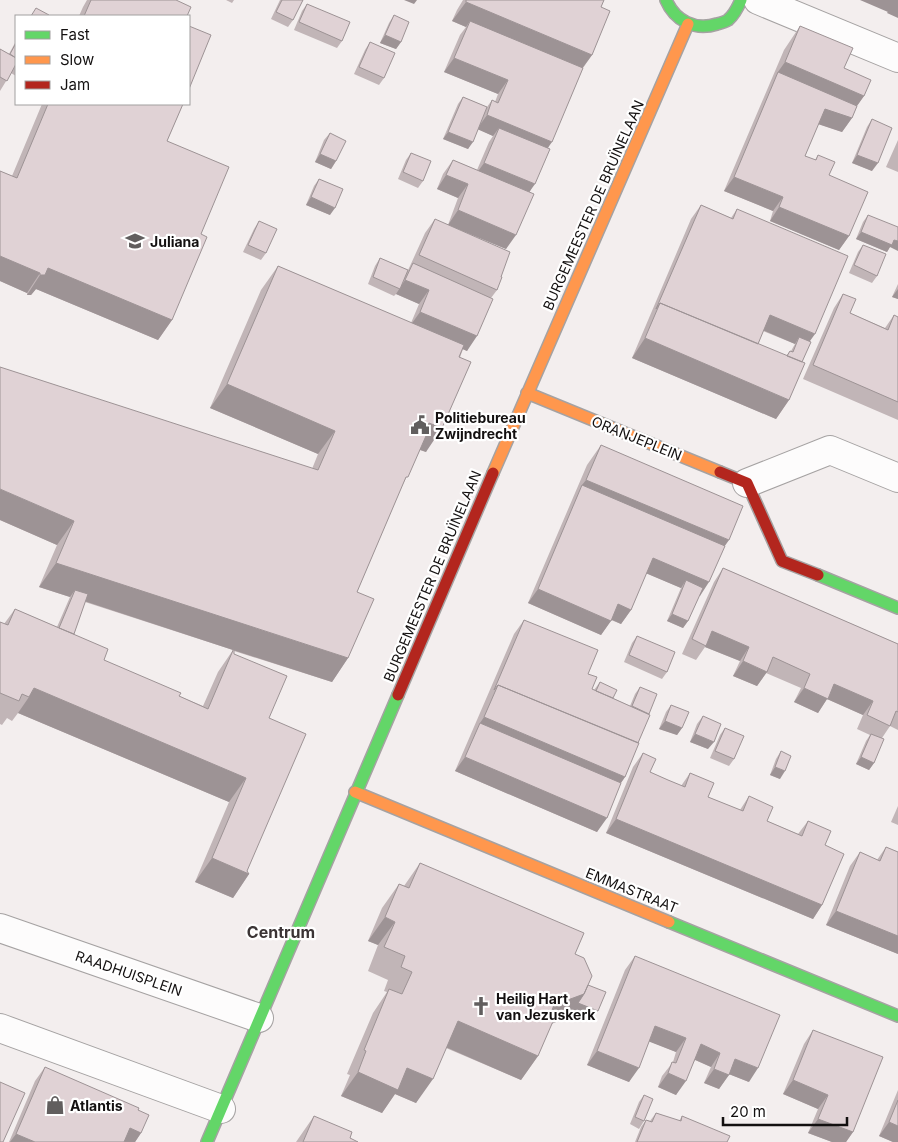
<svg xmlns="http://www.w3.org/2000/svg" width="898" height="1142" font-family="Inter,sans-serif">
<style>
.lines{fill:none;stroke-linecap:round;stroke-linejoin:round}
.street-casing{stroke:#a5a2a2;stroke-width:30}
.fast-casing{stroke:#a5a2a2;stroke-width:14}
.slow-casing{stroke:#a5a2a2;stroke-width:14}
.jam-casing{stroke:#a5a2a2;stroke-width:14}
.street{stroke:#fdfcfc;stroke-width:28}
.fast{stroke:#63d668;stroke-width:11}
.slow{stroke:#ff974d;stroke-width:11}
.jam{stroke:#b3261e;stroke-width:11}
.wall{fill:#c1b5b7;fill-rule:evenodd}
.shaded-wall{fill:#9d9395}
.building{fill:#e0d2d5;stroke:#9d9395}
.labels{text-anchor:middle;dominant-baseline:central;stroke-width:4.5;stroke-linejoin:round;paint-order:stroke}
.street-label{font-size:14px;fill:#131010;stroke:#fff}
.poi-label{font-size:14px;font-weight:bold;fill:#131010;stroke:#fff;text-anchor:start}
.quarter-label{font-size:16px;font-weight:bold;fill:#3b3435;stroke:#fff}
</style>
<rect width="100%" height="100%" fill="#f3eeee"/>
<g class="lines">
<g class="street-casing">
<path id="street" d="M 758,0 L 898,58
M 747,483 L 830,450 L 898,478
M 0,928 L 259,1018
M 0,1028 L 221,1109"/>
</g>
<g class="fast-casing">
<path id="fast" d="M 666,0 C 675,21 695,31 717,24 C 721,23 725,22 728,20 C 734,15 738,7 741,0
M 818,575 L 898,608
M 669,922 L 898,1016
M 207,1142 L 398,695"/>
</g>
<g class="slow-casing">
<path id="slow" d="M 527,393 L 720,472
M 493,473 L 688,24
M 355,792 L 669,922"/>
</g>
<g class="jam-casing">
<path id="jam" d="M 720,472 L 747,483 L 782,561 L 818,575
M 398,695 L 493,473"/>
</g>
<use href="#street" class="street"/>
<use href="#fast" class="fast"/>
<use href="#slow" class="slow"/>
<use href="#jam" class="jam"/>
</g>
<path class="wall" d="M 87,0 L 176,0 L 187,16 L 79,16 L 83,7 Z
M 226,0 L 234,0 L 232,3 Z
M 280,0 L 303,0 L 293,20 L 288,27 L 271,19 Z
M 463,0 L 604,0 L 601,7 L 592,55 L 583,68 L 548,148 L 506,249 L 448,225 L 458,198 L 437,189 L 443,174 L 453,160 L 477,170 L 489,142 L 493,136 L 478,129 L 468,149 L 443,139 L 458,104 L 463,97 L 487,107 L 492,100 L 495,102 L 498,94 L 444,72 L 460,35 L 466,27 L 452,21 L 457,10 Z
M 307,4 L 342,41 L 337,48 L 294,30 L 302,11 Z
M 394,15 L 401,42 L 396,49 L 380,43 L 389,23 Z
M 800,26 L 844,68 L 864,96 L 857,106 L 852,118 L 842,132 L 818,124 L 805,156 L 815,160 L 818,155 L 829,175 L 849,236 L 839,250 L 770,221 L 773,211 L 724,191 L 784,50 Z
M 16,41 L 16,76 L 11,73 L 0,91 L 0,49 L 9,54 Z
M 370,42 L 384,78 L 379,85 L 354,74 L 365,50 Z
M 42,104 L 183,104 L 167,141 L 201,234 L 172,320 L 158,340 L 36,289 L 31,295 L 27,295 L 27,293 L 0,281 L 0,171 L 12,176 Z
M 872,119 L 872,171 L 852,163 L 867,127 Z
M 330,133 L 336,161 L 331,169 L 315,162 L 324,140 Z
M 898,140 L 898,172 L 886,167 Z
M 411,153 L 423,181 L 418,188 L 398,179 L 406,160 Z
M 319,179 L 330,215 L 306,205 L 314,186 Z
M 701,205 L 731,218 L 737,209 L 810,342 L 802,362 L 789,400 L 776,419 L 632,358 L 691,219 ZM 763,331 L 795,344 L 791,351 L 790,351 L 786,356 L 758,344 Z
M 868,215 L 890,247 L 887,252 L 856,239 L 863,222 Z
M 435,219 L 501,277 L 497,290 L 491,298 L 467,351 L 463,349 L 426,452 L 420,450 L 402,486 L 357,592 L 348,658 L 332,682 L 234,651 L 234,654 L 269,718 L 247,871 L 249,874 L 233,898 L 195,882 L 229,802 L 18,713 L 12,721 L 7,718 L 2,725 L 0,724 L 0,622 L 4,624 L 15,609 L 57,627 L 70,597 L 39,587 L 57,545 L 0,520 L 312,469 L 318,454 L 210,408 L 261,290 L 278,266 L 411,323 L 419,304 L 396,294 L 394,296 L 368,284 L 375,266 L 380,258 L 408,270 L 410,266 L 425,233 ZM 85,602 L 233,650 L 218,672 L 203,706 L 179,696 L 104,660 L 74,634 Z
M 259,221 L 266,253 L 261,260 L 243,252 L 254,229 Z
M 863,245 L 877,276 L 872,283 L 849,273 L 858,252 Z
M 898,284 L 898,299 L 892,297 Z
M 843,294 L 850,313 L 885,328 L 894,315 L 898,317 L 898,420 L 803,379 L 834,308 Z
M 601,445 L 724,546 L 699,596 L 688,621 L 683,628 L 667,621 L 681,588 L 646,573 L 631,610 L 621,624 L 611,620 L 601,635 L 528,603 L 587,465 Z
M 723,568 L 898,644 L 898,730 L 890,726 L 882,738 L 874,763 L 869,770 L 856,764 L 866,741 L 870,735 L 857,729 L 863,715 L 827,699 L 818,713 L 794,702 L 801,688 L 766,673 L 757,686 L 733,676 L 740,661 L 705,647 L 696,660 L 682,654 L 714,582 Z
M 524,620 L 588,674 L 592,689 L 594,690 L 600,682 L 613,698 L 630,706 L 635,694 L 640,687 L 649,714 L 625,777 L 621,783 L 597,832 L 455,771 L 514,634 Z
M 637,636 L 667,672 L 662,679 L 624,662 L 632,643 Z
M 671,705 L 682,728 L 677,735 L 659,729 L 666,712 Z
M 703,716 L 708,749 L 690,742 L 697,724 Z
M 725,728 L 734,759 L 729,766 L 710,758 L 720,735 Z
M 781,751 L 780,779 L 770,775 L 776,759 Z
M 643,753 L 650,772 L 681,786 L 690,773 L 708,797 L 740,810 L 749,796 L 767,821 L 798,834 L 808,821 L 825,845 L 822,905 L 813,919 L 606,833 L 633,767 Z
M 898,806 L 898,825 L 891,822 Z
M 886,847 L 898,852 L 898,954 L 826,925 L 850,866 L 860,852 L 877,860 Z
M 420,863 L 575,954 L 588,985 L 593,1018 L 573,1010 L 567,1018 L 551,1024 L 538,1056 L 521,1080 L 446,1048 L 416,1103 L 395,1094 L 382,1113 L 341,1096 L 350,1075 L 347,1074 L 373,1013 L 387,992 L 384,991 L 388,980 L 368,971 L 378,945 L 368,941 L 382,908 L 399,884 L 404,886 Z
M 635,956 L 749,1082 L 729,1074 L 719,1089 L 704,1083 L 711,1067 L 695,1060 L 676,1095 L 658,1087 L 662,1076 L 673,1062 L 676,1052 L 649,1041 L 629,1082 L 587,1065 L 625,970 Z
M 813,1030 L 853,1132 L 846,1142 L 832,1142 L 808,1133 L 818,1109 L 783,1094 L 804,1044 Z
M 45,1067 L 138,1110 L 141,1133 L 135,1142 L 9,1142 L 35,1081 Z
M 898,1090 L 898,1142 L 893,1142 L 879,1136 Z
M 644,1095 L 644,1121 L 639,1129 L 630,1124 L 639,1102 Z
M 656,1113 L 679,1121 L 682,1116 L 727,1142 L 635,1142 L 641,1127 L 646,1120 L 650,1121 Z
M 314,1116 L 350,1138 L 358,1142 L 296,1142 Z"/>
<path class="shaded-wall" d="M 404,0 L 417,0 L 414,4 Z
M 860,0 L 896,0 L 888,12 Z
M 896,0 L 898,0 L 898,18 L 887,13 Z
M 466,2 L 592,55 L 578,74 L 470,21 L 466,27 L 452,21 Z
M 385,35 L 401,42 L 396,49 L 380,43 Z
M 454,58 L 508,80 L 498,94 L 444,72 Z
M 785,62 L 864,96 L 849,117 L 852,118 L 842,132 L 815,123 L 778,72 L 768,86 Z
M 487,115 L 552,142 L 542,156 L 499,128 L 493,136 L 477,129 Z
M 448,132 L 473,142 L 468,149 L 443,139 Z
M 320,154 L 336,161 L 331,169 L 315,162 Z
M 857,155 L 878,163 L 872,171 L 852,163 Z
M 484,163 L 535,184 L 525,198 L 474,177 Z
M 446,175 L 468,184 L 458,198 L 437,189 Z
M 734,177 L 783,197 L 773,211 L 724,191 Z
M 311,197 L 335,208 L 330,215 L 306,205 Z
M 779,207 L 849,236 L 839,250 L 770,221 Z
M 458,210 L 516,235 L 506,249 L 448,225 Z
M 861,232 L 898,241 L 898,251 L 890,247 L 887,252 L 856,239 Z
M 0,256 L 40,273 L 27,293 L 0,281 Z
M 48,268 L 172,320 L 158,340 L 36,289 L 31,295 L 27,295 L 40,275 Z
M 405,280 L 429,290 L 419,304 L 396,294 Z
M 898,289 L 898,299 L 892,297 Z
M 420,312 L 477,336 L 467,351 L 410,326 Z
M 770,315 L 815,334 L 805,348 L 799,337 L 795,344 L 760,329 Z
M 645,338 L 789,400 L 776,419 L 632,358 Z
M 227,384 L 335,431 L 318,454 L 210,408 Z
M 429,423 L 442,428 L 426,452 L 412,447 Z
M 586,480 L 729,540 L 715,560 L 582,485 Z
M 0,489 L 74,521 L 57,545 L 0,520 Z
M 653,558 L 709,582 L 700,596 L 686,580 L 681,588 L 643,572 Z
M 56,563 L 348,658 L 332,682 L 233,650 L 234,648 L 233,650 L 72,597 L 75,590 L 70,597 L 39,587 Z
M 538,589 L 611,621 L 601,635 L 528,603 Z
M 618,604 L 631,610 L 621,624 L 608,618 Z
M 672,614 L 688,621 L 683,628 L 667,621 Z
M 712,631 L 749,647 L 740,661 L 705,647 Z
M 743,661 L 767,672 L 757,686 L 733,676 Z
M 834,684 L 873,701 L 863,715 L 827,699 L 818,713 L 794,702 L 804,688 Z
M 34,688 L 246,778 L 229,802 L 18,713 L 29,697 Z
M 484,717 L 625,777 L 611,797 L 480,723 Z
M 665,721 L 682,728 L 677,735 L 659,729 Z
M 695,734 L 714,742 L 708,749 L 690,742 Z
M 465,757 L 607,818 L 597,832 L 455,771 Z
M 861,757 L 874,763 L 869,770 L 856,764 Z
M 775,767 L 785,771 L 780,779 L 770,775 Z
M 616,819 L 822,905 L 813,919 L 606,833 Z
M 212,858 L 249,874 L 233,898 L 195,882 Z
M 836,911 L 898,936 L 898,954 L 826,925 Z
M 385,917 L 395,922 L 378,945 L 368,941 Z
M 584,994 L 598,1011 L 593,1018 L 573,1010 L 567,1018 L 548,1025 L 540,1022 L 557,998 Z
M 458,1021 L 538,1056 L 521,1080 L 441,1045 Z
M 655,1026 L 686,1038 L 676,1052 L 645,1040 Z
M 701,1044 L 720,1053 L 711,1067 L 691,1058 Z
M 597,1051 L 639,1068 L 629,1082 L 587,1065 Z
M 735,1059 L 758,1068 L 749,1082 L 726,1073 Z
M 407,1068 L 433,1079 L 416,1103 L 395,1094 L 382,1113 L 341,1096 L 358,1072 Z
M 714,1069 L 729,1075 L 719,1089 L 704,1083 Z
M 668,1073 L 686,1081 L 676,1095 L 658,1087 Z
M 793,1080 L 828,1095 L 818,1109 L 783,1094 Z
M 818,1119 L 853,1132 L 846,1142 L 832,1142 L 808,1133 Z
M 889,1122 L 898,1126 L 898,1142 L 893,1142 L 879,1136 Z
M 130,1128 L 141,1133 L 135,1142 L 120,1142 Z
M 16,1134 L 35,1142 L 10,1142 Z"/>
<path class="building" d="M 91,0 L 176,0 L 191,7 L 187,16 L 84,16 Z
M 282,0 L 303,0 L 293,20 L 276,12 Z
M 466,0 L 604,0 L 601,7 L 610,11 L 592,55 L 466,2 Z
M 307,4 L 350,22 L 342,41 L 299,22 Z
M 36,8 L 49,15 L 48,16 L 31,16 Z
M 394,15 L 409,22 L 401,42 L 385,35 Z
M 470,21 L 583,68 L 552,142 L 487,115 L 492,100 L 498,103 L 508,80 L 454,58 Z
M 189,26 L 211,35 L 189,89 Z
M 800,26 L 853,48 L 844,68 L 871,80 L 864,96 L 785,62 Z
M 370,42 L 395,53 L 384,78 L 359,67 Z
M 16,43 L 16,58 L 10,54 Z
M 0,49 L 16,58 L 16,64 L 7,81 L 0,77 Z
M 778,72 L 857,106 L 852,118 L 825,109 L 805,156 L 816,160 L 818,155 L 835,162 L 829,175 L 868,192 L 849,236 L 779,207 L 783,197 L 734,177 Z
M 463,97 L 487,107 L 473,142 L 448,132 Z
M 48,104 L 183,104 L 167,141 L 229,167 L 201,234 L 207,237 L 172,320 L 48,268 L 45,275 L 40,275 L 40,273 L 0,256 L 0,171 L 17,178 Z
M 872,119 L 892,128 L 878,163 L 857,155 Z
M 499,128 L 550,149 L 535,184 L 484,163 Z
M 330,133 L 346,141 L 336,161 L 320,154 Z
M 411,153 L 431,161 L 423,181 L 403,172 Z
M 453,160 L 534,194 L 516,235 L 458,210 L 468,184 L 446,175 Z
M 319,179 L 343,189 L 335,208 L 311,197 Z
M 701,205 L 733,219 L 737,209 L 848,256 L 815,334 L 770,315 L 758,344 L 660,303 L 656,309 Z
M 868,215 L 898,227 L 898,241 L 894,240 L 892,245 L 861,232 Z
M 435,219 L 510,252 L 501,277 L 502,277 L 497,290 L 419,255 Z
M 259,221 L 277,229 L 266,253 L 248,245 Z
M 863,245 L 886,254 L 877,276 L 854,265 Z
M 380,258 L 408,270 L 400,289 L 373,277 Z
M 413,263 L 493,299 L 477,336 L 420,312 L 429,290 L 405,280 Z
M 278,266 L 464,345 L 459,357 L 471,362 L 442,428 L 429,423 L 427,428 L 429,429 L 408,477 L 406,477 L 357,592 L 374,599 L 348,658 L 56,563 L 74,521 L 0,489 L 0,367 L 318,470 L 335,431 L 227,384 Z
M 843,294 L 856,299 L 850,313 L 888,330 L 894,315 L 898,317 L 898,402 L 813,365 Z
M 660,303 L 805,363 L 789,400 L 645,338 Z
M 799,337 L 811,342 L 802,362 L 787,356 L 790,351 L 793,352 Z
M 601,445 L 743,506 L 729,540 L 586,480 Z
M 582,485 L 725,546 L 709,582 L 653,558 L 631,610 L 618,604 L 611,621 L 538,589 Z
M 723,568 L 898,644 L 898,712 L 896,711 L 890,726 L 867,715 L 873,701 L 834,684 L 828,699 L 804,688 L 810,674 L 773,657 L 767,672 L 743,661 L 749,647 L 712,631 L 706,646 L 692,639 Z
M 686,580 L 703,588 L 688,621 L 672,614 Z
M 75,590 L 88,594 L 74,634 L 59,628 Z
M 15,609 L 108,649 L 104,660 L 181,693 L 179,696 L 208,709 L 234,648 L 234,654 L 287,676 L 269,718 L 306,734 L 247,871 L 249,874 L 212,858 L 246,778 L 34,688 L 29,697 L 22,694 L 19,701 L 0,693 L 0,622 L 8,625 Z
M 524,620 L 598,650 L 588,674 L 597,677 L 592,689 L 650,715 L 638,743 L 498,685 L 494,690 Z
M 637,636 L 675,652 L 667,672 L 629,655 Z
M 600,682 L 617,690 L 613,698 L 596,691 Z
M 498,685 L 639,743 L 625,777 L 484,717 Z
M 640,687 L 657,694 L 649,714 L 632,706 Z
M 671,705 L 689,712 L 682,728 L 665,721 Z
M 703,716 L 721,724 L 714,742 L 695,734 Z
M 480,723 L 621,783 L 607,818 L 465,757 Z
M 725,728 L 744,736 L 734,759 L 715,751 Z
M 871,734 L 884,739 L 874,763 L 861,757 Z
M 781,751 L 791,756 L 785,771 L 775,767 Z
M 643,753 L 656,759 L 650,772 L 668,780 L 685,787 L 690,773 L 714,783 L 708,797 L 743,811 L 749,796 L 773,807 L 767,821 L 802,836 L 808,821 L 831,831 L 825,845 L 844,854 L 822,905 L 616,819 Z
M 886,847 L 898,852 L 898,936 L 836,911 L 860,852 L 880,861 Z
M 420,863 L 584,933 L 575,954 L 584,958 L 592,976 L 584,994 L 565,1001 L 557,998 L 549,1017 L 554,1019 L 538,1056 L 458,1021 L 433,1079 L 407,1068 L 398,1090 L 358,1072 L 366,1051 L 364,1050 L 389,989 L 402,994 L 412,972 L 401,967 L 405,956 L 384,947 L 395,922 L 385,917 L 399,884 L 409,888 Z
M 635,956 L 780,1015 L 758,1068 L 735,1059 L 729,1075 L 714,1069 L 720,1053 L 701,1044 L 686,1081 L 668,1073 L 672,1062 L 676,1063 L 686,1038 L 655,1026 L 639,1068 L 597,1051 Z
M 588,985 L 606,992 L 598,1011 L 578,1003 L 584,994 Z
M 813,1030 L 883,1057 L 853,1132 L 818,1119 L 828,1095 L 793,1080 Z
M 45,1067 L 139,1108 L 138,1110 L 149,1115 L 141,1133 L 130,1128 L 124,1142 L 35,1142 L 16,1134 Z
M 0,1082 L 25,1093 L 3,1142 L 0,1142 Z
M 644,1095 L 653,1099 L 644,1121 L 635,1117 Z
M 898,1100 L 898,1126 L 889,1122 Z
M 656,1113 L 681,1121 L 682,1116 L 730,1136 L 727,1142 L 637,1142 L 646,1120 L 652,1122 Z
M 314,1116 L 352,1132 L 350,1138 L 358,1142 L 303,1142 Z"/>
<defs>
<g id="school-bare" transform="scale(1.5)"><path d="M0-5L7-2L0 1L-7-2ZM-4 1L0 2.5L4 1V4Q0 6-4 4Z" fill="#615e5e" stroke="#fff" stroke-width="2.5" paint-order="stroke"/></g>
<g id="civic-bare" transform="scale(1.5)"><path d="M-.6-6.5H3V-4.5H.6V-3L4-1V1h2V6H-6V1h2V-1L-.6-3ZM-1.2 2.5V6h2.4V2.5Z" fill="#615e5e" stroke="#fff" stroke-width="2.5" paint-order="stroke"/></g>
<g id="church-bare" transform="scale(1.5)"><path d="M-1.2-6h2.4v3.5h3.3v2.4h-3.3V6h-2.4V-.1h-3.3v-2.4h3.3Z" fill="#615e5e" stroke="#fff" stroke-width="2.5" paint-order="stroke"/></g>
<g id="shop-bare" transform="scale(1.5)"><path d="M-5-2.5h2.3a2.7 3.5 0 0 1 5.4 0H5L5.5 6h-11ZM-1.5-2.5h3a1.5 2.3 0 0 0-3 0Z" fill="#615e5e" stroke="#fff" stroke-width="2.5" paint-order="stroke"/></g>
</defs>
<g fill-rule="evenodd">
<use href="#school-bare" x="135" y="241"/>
<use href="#civic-bare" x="420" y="425"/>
<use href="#church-bare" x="481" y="1006"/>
<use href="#shop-bare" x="55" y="1105"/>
</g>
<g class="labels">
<g class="street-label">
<text transform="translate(593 205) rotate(-66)">BURGEMEESTER DE BRUÏNELAAN</text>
<text transform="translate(637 438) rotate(22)">ORANJEPLEIN</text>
<text transform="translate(432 576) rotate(-67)">BURGEMEESTER DE BRUÏNELAAN</text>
<text transform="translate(632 890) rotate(22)">EMMASTRAAT</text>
<text transform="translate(129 973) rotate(19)">RAADHUISPLEIN</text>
</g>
<g class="poi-label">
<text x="150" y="241">Juliana</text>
<text x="435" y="417">Politiebureau<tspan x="435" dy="16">Zwijndrecht</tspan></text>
<text x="496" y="998">Heilig Hart<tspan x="496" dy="16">van Jezuskerk</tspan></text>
<text x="70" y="1105">Atlantis</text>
</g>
<g class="quarter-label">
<text x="281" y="932">Centrum</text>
</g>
</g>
<rect x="15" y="15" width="175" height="90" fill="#ffffff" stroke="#a19f9f"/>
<rect x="25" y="31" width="25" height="8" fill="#63d668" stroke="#a19f9f"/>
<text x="60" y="40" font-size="15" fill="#131010">Fast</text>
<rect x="25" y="56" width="25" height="8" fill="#ff974d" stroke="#a19f9f"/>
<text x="60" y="65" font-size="15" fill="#131010">Slow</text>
<rect x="25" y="81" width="25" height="8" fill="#b3261e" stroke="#a19f9f"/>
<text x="60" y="90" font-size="15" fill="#131010">Jam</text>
<path d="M723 1117v8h124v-8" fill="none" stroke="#131010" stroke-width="2.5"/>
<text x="730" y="1117" font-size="15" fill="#131010" stroke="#ffffff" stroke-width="4" paint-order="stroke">20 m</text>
</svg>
